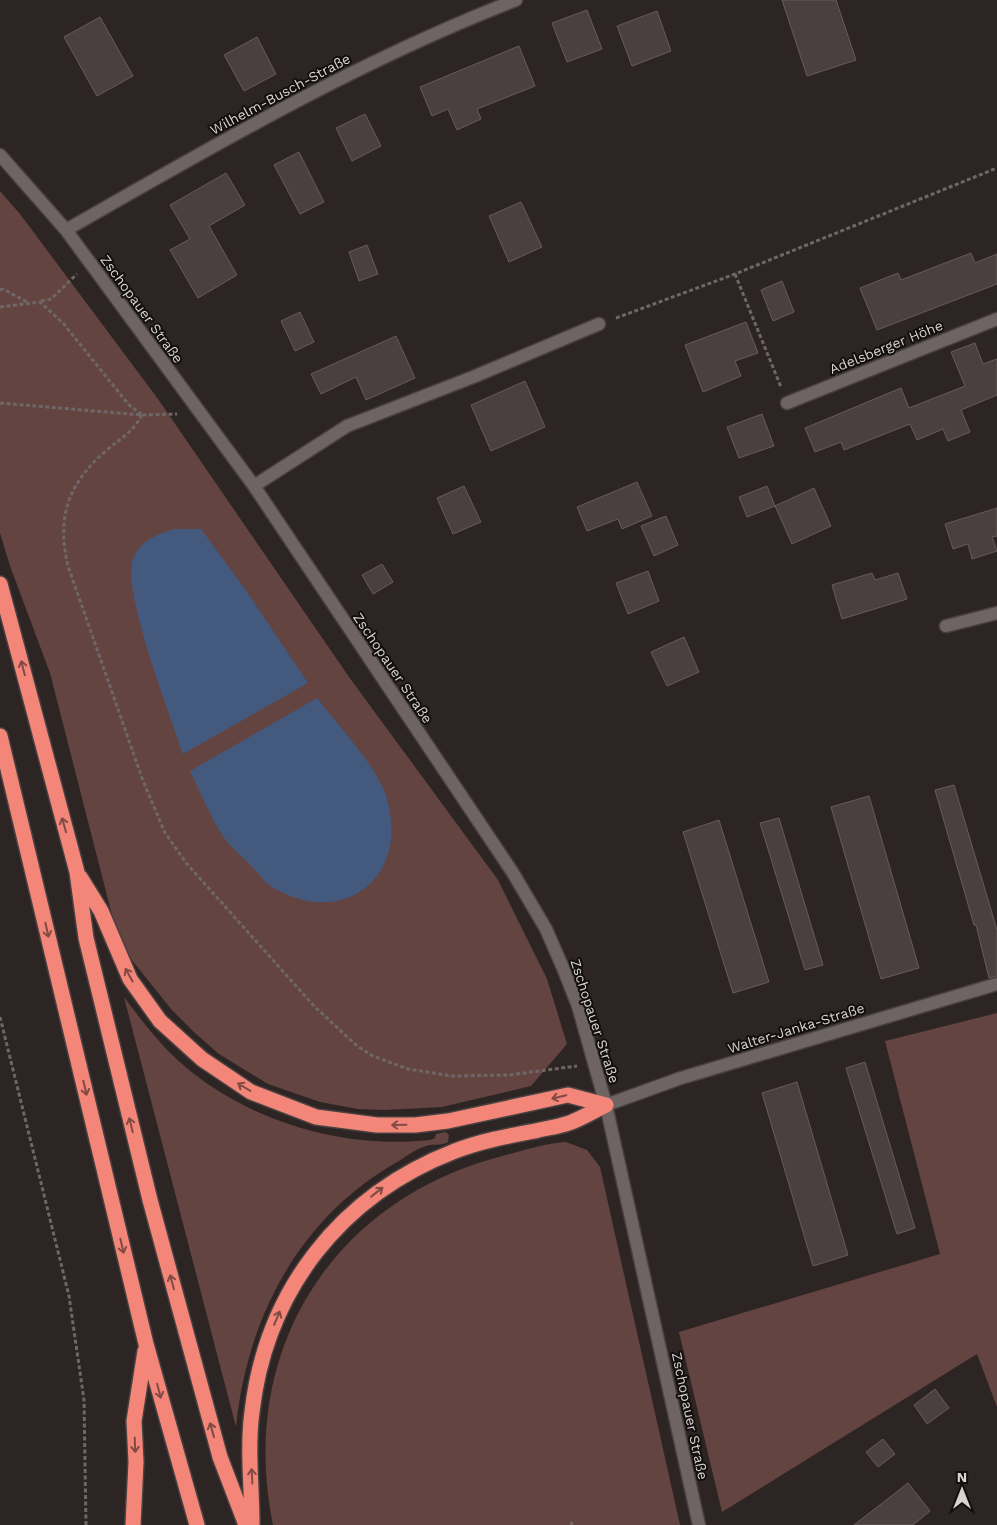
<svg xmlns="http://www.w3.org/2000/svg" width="997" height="1525" font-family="'Work Sans',sans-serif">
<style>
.green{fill:#644440}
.water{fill:#43597d}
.building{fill:#49403f;stroke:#665c5b}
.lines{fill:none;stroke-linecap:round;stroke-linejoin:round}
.minor-casing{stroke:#484140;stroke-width:15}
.highway-casing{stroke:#484140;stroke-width:18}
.path{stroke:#6e6766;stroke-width:3;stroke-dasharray:4 2.5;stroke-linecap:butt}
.minor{stroke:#6e6463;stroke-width:12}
.highway{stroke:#f38679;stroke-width:15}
.oneway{stroke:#834a44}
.labels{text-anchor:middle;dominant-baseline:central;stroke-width:4;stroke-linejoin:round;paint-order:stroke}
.street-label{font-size:14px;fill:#d8d3d2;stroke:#130f0f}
</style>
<rect width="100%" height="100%" fill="#2d2524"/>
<path class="green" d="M 0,191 L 20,214 L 158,399 L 349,677 L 498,880 L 547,979 L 567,1044 L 531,1086 L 442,1107 L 385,1110 L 358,1109 L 320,1102 L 268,1084 L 219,1054 L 195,1033 L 171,1009 L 131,959 L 113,919 L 50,673 L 10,566 L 0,533 Z
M 124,997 C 138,1016 153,1035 170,1053 C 237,1118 337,1150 430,1140 L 435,1138 L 436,1134 L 446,1132 L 449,1135 L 448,1142 C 440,1146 437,1144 430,1145 C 419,1147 408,1155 399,1161 C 300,1216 247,1317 236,1427 Z
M 997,1013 L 997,1407 L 977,1354 L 722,1512 L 679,1332 L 940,1254 L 885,1041 Z
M 566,1142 L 587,1150 L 600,1167 L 680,1525 L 273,1525 C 237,1350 333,1198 506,1155 C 526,1150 546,1143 566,1142 Z"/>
<path class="water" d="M 174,529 L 201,529 L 245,589 L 308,683 L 183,754 C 171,717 121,590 133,559 C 140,540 157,535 174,529 Z
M 317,698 C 337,724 374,763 385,793 C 413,874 346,931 272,887 C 265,883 259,874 253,868 C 244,858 230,847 222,835 C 210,815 200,792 190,771 Z"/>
<path class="building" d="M 782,0 L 836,0 L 856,60 L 807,76 Z
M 587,10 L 602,49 L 567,62 L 552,23 Z
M 657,11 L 671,51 L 632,66 L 617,26 Z
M 100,17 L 133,76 L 97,96 L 64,37 Z
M 257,37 L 276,74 L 244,91 L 224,55 Z
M 519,46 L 535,86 L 477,109 L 481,119 L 457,130 L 448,109 L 432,116 L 420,87 Z
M 365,114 L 381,146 L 352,161 L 336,128 Z
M 299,152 L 324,202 L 300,214 L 274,165 Z
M 226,173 L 245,205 L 209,226 L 237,275 L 198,298 L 170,250 L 190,239 L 170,205 Z
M 521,202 L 542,247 L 509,262 L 489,216 Z
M 367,245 L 378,274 L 359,281 L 349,252 Z
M 971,253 L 975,263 L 997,254 L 997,284 L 877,330 L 860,288 L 898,273 L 901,280 Z
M 782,281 L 794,312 L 773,321 L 761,290 Z
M 300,312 L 314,342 L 295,351 L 281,321 Z
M 746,322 L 758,353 L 735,361 L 741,376 L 703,392 L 685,345 Z
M 396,336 L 415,378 L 366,400 L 356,377 L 321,394 L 311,374 Z
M 975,343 L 983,364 L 997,359 L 997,395 L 961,410 L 970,432 L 948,441 L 943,429 L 917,440 L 910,424 L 844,450 L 841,442 L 815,452 L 805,428 L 901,388 L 909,408 L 965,386 L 951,352 Z
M 525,381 L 545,427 L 491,451 L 471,405 Z
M 762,414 L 774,446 L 739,458 L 727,427 Z
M 637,482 L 652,516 L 622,529 L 618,519 L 587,531 L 577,507 Z
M 464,486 L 481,522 L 453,534 L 437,498 Z
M 767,486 L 775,506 L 747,517 L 739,497 Z
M 814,488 L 831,526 L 792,544 L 775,506 Z
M 997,508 L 997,536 L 992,537 L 997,551 L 972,559 L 968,544 L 953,549 L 945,524 Z
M 666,516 L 678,545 L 654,556 L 641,526 Z
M 382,564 L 393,582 L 373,594 L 362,575 Z
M 648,571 L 659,601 L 628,614 L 616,583 Z
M 872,573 L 875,580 L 898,573 L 907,599 L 842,619 L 832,585 Z
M 684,637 L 699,672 L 667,686 L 651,652 Z
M 954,785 L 997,930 L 997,976 L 989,978 L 976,925 L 974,925 L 935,790 Z
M 869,796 L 919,968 L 881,979 L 831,807 Z
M 779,818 L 823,965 L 805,970 L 760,823 Z
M 719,820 L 769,982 L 733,993 L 683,832 Z
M 865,1062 L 915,1228 L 897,1234 L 846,1068 Z
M 797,1082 L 848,1255 L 813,1266 L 762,1093 Z
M 935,1389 L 949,1408 L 927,1424 L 914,1405 Z
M 883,1439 L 895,1454 L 878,1467 L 866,1452 Z
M 908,1483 L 930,1511 L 913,1525 L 854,1525 Z"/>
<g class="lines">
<g class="minor-casing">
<path id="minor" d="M 0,155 L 66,230 L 254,486 L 513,873 L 546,929 L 563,968 L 578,1006 L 606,1105 L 699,1525
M 66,230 C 213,146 358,61 516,0
M 787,403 L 997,319
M 254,486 L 347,426 L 473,377 L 599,324
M 946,626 L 997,613
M 606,1105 L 681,1078 L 997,984"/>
</g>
<g class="highway-casing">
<path id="highway" d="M 0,584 L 77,872 L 86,938 L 150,1200 L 220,1457 L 246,1525
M 0,736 L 146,1344 L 197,1525
M 80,877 L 101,911 L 130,979 L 160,1021 L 202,1059 L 251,1092 L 316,1117 L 377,1125 L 415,1125 L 448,1121 L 568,1095 L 606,1105
M 133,1525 L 136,1462 L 134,1421 L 145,1351
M 252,1525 C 252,1488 247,1449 252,1412 C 266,1290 341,1195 455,1151 C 481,1141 508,1136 535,1131 C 546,1128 558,1127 569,1123 C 581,1119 594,1111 606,1105"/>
</g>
<path class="path" d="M 735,274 L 781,387
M 0,290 L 3,289 L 27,302
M 41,301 L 51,299 L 77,274
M 0,307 L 40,302 L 63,323 L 129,405 L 141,414
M 616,318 L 735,274 L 997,168
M 0,403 L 142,415 L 177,414
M 142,415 C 132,433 122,437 107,450 C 69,482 56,516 68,566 L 142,778 L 165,833 L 187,864 L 314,1006 L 357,1046 L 373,1056 L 408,1069 L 452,1076 L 509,1075 L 577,1066
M 0,1017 L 69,1296 L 84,1400 L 86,1525
M 571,1522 L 572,1525"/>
<use href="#minor" class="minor"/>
<use href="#highway" class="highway"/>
</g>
<defs><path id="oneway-shaft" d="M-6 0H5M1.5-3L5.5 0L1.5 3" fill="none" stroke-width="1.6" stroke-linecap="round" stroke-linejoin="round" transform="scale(1.25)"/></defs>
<g class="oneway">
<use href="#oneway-shaft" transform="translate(23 668) rotate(-104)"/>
<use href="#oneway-shaft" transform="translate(64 825) rotate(-106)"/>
<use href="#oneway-shaft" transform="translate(47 930) rotate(77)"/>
<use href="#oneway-shaft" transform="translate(129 975) rotate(-119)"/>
<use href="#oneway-shaft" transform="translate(244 1087) rotate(-149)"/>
<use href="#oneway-shaft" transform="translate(85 1088) rotate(77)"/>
<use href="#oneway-shaft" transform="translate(559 1097) rotate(167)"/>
<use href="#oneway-shaft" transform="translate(131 1125) rotate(-104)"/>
<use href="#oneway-shaft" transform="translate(399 1125) rotate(179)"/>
<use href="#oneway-shaft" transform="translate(377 1192) rotate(-38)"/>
<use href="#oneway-shaft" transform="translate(122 1246) rotate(77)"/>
<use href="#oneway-shaft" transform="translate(172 1282) rotate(-105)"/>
<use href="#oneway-shaft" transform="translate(277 1318) rotate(-67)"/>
<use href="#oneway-shaft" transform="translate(159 1391) rotate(75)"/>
<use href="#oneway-shaft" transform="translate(212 1430) rotate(-106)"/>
<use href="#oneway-shaft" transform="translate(135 1445) rotate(88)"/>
<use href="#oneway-shaft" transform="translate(252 1476) rotate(-93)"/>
</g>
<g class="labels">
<g class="street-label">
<text transform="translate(280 94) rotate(-28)">Wilhelm-Busch-Straße</text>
<text transform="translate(142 309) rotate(54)">Zschopauer Straße</text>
<text transform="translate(886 347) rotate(-22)">Adelsberger Höhe</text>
<text transform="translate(393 668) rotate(56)">Zschopauer Straße</text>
<text transform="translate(595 1021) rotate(72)">Zschopauer Straße</text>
<text transform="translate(796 1028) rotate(-17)">Walter-Janka-Straße</text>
<text transform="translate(690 1416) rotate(78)">Zschopauer Straße</text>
</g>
</g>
<g transform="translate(962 1490)" stroke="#130f0f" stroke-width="4" paint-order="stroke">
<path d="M0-4L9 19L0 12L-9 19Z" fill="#d8d3d2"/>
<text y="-8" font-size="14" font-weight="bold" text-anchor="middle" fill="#d8d3d2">N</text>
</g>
</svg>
